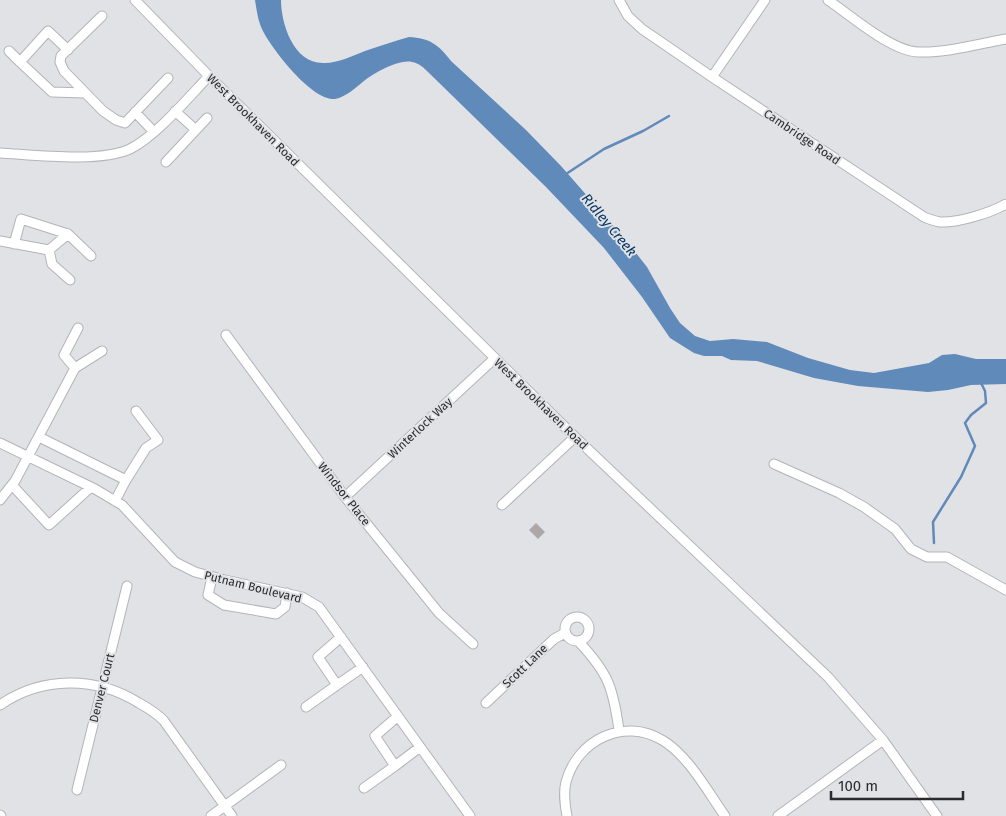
<svg xmlns="http://www.w3.org/2000/svg" width="1006" height="816" font-family="'Fira Sans',sans-serif">
<style>
.water{fill:#608ab9}
.lines{fill:none;stroke-linecap:round;stroke-linejoin:round}
.stream{stroke:#608ab9;stroke-width:2.5}
.building{fill:#ada8a7}
.minor-casing{stroke:#b3b4b8;stroke-width:11}
.minor{stroke:#fff;stroke-width:9}
.labels{text-anchor:middle;dominant-baseline:central;stroke-width:4;stroke-linejoin:round;paint-order:stroke}
.street-label{font-size:12px;fill:#2b2b2d;stroke:#e1e2e6}
.water-label{font-size:14px;font-style:italic;fill:#063562;stroke:#e1e2e6}
</style>
<rect width="100%" height="100%" fill="#e1e2e6"/>
<path class="water" d="M 255,0 L 281,0 C 281,24 294,65 325,63 C 338,63 352,56 365,51 C 380,46 394,41 409,37 C 430,38 439,45 451,61 L 526,130 L 561,166 L 625,239 L 647,267 L 670,308 L 680,323 L 695,336 L 710,341 L 733,339 L 767,342 L 808,358 L 850,370 L 874,373 L 929,363 L 942,355 L 955,354 L 976,359 L 1006,359 L 1006,384 L 971,385 L 948,390 L 928,392 L 858,386 L 814,378 L 757,361 L 731,360 L 722,356 L 704,356 L 694,353 L 670,338 L 642,297 L 604,248 L 546,187 L 428,72 C 424,68 419,63 412,62 C 399,59 374,73 364,81 C 355,88 346,97 335,99 C 312,101 274,51 264,33 C 258,22 257,12 255,0 Z"/>
<g class="lines">
<path class="stream" d="M 566,174 L 604,149 L 643,131 L 669,116
M 934,543 L 933,522 L 961,477 L 975,446 L 965,423 L 971,415 L 986,403 L 985,391 L 981,383"/>
</g>
<path class="building" d="M 536,523 L 545,532 L 538,539 L 529,530 Z"/>
<g class="lines">
<g class="minor-casing">
<path id="minor" d="M 135,0 L 209,76 L 575,437 L 828,677 L 883,740 L 937,816
M 619,0 L 628,16 L 642,29 L 712,77 L 924,217 C 929,219 934,221 940,222 C 958,223 990,213 1006,204
M 828,0 C 850,15 891,51 918,52 C 947,53 978,44 1006,39
M 102,16 L 61,56 L 60,62 L 64,71 L 103,111 L 116,120 L 125,123 L 168,78
M 9,51 L 20,62 L 48,31 L 68,50
M 20,62 L 52,92 L 85,93
M 712,77 L 765,0
M 175,111 L 196,130
M 135,112 L 154,132
M 0,153 C 35,155 99,163 130,149 C 157,135 187,99 209,76
M 166,162 L 207,118
M 0,241 L 49,250 L 52,264 L 70,280
M 14,244 L 21,219 L 68,234
M 49,250 L 68,234 L 91,256
M 226,335 L 345,497 L 439,613 L 473,644
M 75,368 L 64,355 L 78,328
M 39,437 L 126,480 L 115,501
M 0,443 L 95,489 L 122,505 L 175,562 L 195,572 L 225,580 L 302,597 L 319,607 L 470,816
M 774,464 L 839,493 L 864,507 L 895,529 L 911,549 L 927,557 L 947,557 L 1006,590
M 126,480 L 146,448 L 158,440 L 136,411
M 12,485 L 49,525 L 91,487
M 345,497 L 495,358
M 0,500 L 15,481 L 75,368 L 102,351
M 502,505 L 575,437
M 212,577 L 208,595 L 224,605 L 276,614 L 285,607 L 287,593
M565 629a12 12 0 1 1 24 0a12 12 0 1 1-24 0Z
M 341,637 L 318,657 L 337,685 L 363,667
M 579,642 C 609,674 613,688 619,730
M 486,703 L 554,639 L 565,633
M 0,705 C 42,676 96,676 139,703 C 148,708 157,713 164,721 L 232,816
M 306,707 L 337,685
M 398,716 L 375,736 L 395,766 L 420,747
M 364,788 L 395,766
M 77,790 L 127,586
M 0,815 L 1,816
M 211,816 L 281,765
M 567,816 C 565,805 563,793 566,782 C 577,740 624,717 662,740 C 688,755 708,792 725,816
M 778,816 L 883,740"/>
</g>
<use href="#minor" class="minor"/>
</g>
<g class="labels">
<g class="street-label">
<text transform="translate(253 120) rotate(45)">West Brookhaven Road</text>
<text transform="translate(802 137) rotate(34)">Cambridge Road</text>
<text transform="translate(541 404) rotate(44)">West Brookhaven Road</text>
<text transform="translate(420 428) rotate(-43)">Winterlock Way</text>
<text transform="translate(344 494) rotate(52)">Windsor Place</text>
<text transform="translate(253 587) rotate(14)">Putnam Boulevard</text>
<text transform="translate(525 666) rotate(-44)">Scott Lane</text>
<text transform="translate(102 688) rotate(-76)">Denver Court</text>
</g>
<g class="water-label">
<text transform="translate(609 225) rotate(50)">Ridley Creek</text>
</g>
</g>
<path d="M831 791v8h132v-8" fill="none" stroke="#2b2b2d" stroke-width="2.5"/>
<text x="838" y="791" font-size="15" fill="#2b2b2d" stroke="#e1e2e6" stroke-width="4" paint-order="stroke">100 m</text>
</svg>
